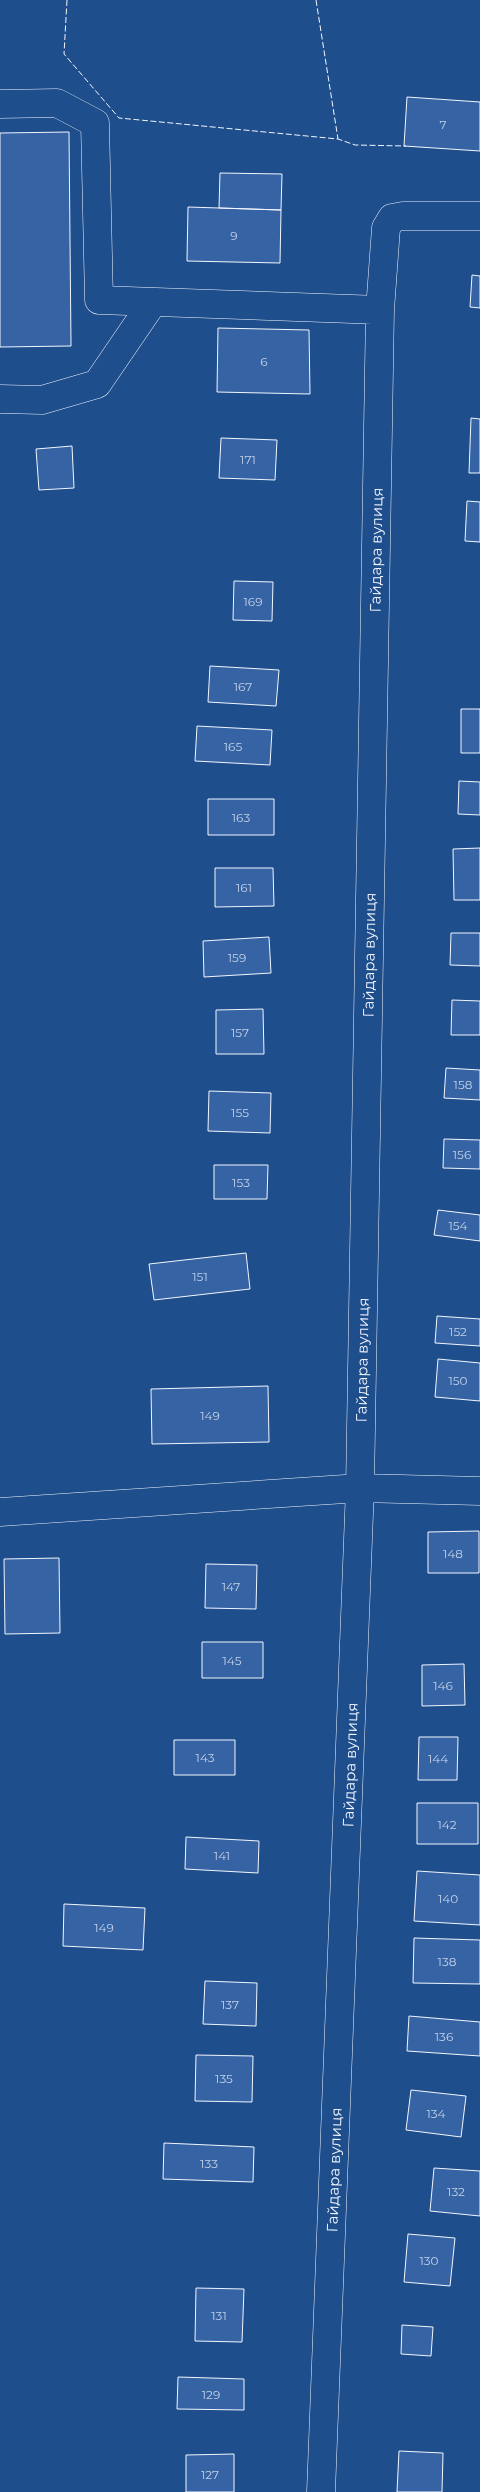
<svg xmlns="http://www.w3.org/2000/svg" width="480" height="2492" font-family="Montserrat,sans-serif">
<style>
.building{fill:#3563a3;stroke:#f2f6ff}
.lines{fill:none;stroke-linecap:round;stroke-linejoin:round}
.minor-casing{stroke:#f2f6ff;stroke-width:29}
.minor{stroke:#1f4e8c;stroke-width:28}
.fence{stroke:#f2f6ff;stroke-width:1;stroke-dasharray:6 2.5;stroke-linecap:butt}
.labels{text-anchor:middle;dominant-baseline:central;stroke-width:4;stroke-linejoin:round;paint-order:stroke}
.number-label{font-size:12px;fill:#c3d1e8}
.street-label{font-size:15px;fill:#f2f6ff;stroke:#1f4e8c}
</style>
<rect width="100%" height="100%" fill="#1f4e8c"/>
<path class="building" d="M 407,97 L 480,102 L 480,151 L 404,146 Z
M 69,132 L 71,346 L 0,347 L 0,133 Z
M 220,173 L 282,174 L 281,210 L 219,208 Z
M 188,207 L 281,210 L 280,263 L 187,261 Z
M 472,275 L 480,276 L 480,308 L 470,307 Z
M 218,328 L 309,330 L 310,394 L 217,392 Z
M 471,418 L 480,419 L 480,473 L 469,473 Z
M 221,438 L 277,440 L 275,480 L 219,478 Z
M 72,446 L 74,488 L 39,490 L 36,449 Z
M 467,501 L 480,502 L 480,542 L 465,541 Z
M 234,581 L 273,582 L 272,621 L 233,620 Z
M 210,666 L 279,670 L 276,706 L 208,702 Z
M 461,709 L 480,709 L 480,753 L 461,753 Z
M 197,726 L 272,730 L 270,765 L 195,761 Z
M 459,781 L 480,782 L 480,815 L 458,814 Z
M 208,799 L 274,799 L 274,835 L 208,835 Z
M 480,848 L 480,900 L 454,900 L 453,849 Z
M 215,868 L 273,868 L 274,906 L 215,907 Z
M 451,933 L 480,933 L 480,966 L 450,965 Z
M 269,937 L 271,973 L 204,977 L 203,941 Z
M 452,1000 L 480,1001 L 480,1035 L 451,1035 Z
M 263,1009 L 264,1054 L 216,1054 L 216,1010 Z
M 446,1068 L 480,1070 L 480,1100 L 444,1098 Z
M 209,1091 L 271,1093 L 270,1133 L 208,1131 Z
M 444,1139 L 480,1140 L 480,1169 L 443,1168 Z
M 214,1165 L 268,1165 L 267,1199 L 214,1199 Z
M 438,1210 L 480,1215 L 480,1241 L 434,1235 Z
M 246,1253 L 250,1289 L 154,1300 L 149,1264 Z
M 437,1316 L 480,1319 L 480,1346 L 435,1343 Z
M 438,1359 L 480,1363 L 480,1401 L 435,1397 Z
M 268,1386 L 269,1442 L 152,1444 L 151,1389 Z
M 479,1531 L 479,1573 L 428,1573 L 428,1532 Z
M 59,1558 L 60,1633 L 5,1634 L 4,1559 Z
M 206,1564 L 257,1565 L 256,1609 L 205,1608 Z
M 202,1642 L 263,1642 L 263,1678 L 202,1678 Z
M 464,1664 L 465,1705 L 422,1706 L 422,1665 Z
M 419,1737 L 458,1737 L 457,1780 L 418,1780 Z
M 174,1740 L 235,1740 L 235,1775 L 174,1775 Z
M 417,1803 L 478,1803 L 478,1844 L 417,1844 Z
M 186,1837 L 259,1841 L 258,1873 L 185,1869 Z
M 417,1871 L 480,1875 L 480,1925 L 414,1921 Z
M 64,1904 L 145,1908 L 143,1950 L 63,1946 Z
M 414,1938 L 480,1940 L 480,1984 L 413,1983 Z
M 205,1981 L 257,1983 L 256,2026 L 203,2024 Z
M 409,2016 L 480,2022 L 480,2056 L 407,2051 Z
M 196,2055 L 253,2056 L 252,2102 L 195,2101 Z
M 411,2090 L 466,2096 L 461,2137 L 406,2130 Z
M 164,2143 L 254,2147 L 253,2182 L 163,2179 Z
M 434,2168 L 480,2171 L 480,2216 L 430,2211 Z
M 408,2234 L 455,2238 L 450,2286 L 404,2282 Z
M 196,2288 L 244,2289 L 242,2342 L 195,2341 Z
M 402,2325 L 433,2327 L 431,2356 L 401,2354 Z
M 178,2377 L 244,2379 L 244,2410 L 177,2409 Z
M 399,2451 L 443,2453 L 442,2492 L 397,2492 Z
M 234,2454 L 234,2492 L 186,2492 L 186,2455 Z"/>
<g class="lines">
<g class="minor-casing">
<path id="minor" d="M 0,104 L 57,103 L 95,123 L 99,300 L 380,310
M 0,399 L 42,400 L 97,384 L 153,302
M 0,1512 L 360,1488 L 480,1491
M 321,2492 L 360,1488 L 380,310 L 386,228 L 392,218 L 403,216 L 480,216"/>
</g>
<use href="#minor" class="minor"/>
<path class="fence" d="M 67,0 L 64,54 L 119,118 L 338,139 L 355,145 L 406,146
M 316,0 L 338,139"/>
</g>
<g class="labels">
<g class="number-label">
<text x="443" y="124">7</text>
<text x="234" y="235">9</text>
<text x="264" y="361">6</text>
<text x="248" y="459">171</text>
<text x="253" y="601">169</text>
<text x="243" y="686">167</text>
<text x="233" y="746">165</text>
<text x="241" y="817">163</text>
<text x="244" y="887">161</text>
<text x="237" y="957">159</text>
<text x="240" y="1032">157</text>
<text x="463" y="1084">158</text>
<text x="240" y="1112">155</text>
<text x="462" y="1154">156</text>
<text x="241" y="1182">153</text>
<text x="458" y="1225">154</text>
<text x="200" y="1276">151</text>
<text x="458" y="1331">152</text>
<text x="458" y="1380">150</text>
<text x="210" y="1415">149</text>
<text x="453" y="1553">148</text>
<text x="231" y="1586">147</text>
<text x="232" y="1660">145</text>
<text x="443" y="1685">146</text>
<text x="205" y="1757">143</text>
<text x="438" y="1758">144</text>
<text x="447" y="1824">142</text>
<text x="222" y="1855">141</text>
<text x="448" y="1898">140</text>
<text x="104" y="1927">149</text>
<text x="447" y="1961">138</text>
<text x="230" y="2004">137</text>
<text x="444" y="2036">136</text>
<text x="224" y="2078">135</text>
<text x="436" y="2113">134</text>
<text x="209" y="2163">133</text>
<text x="456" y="2191">132</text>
<text x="429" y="2260">130</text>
<text x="219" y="2315">131</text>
<text x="211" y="2394">129</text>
<text x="210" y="2474">127</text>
</g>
<g class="street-label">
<text transform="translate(376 550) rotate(-89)">Гайдара вулиця</text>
<text transform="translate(369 955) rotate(-89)">Гайдара вулиця</text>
<text transform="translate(362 1360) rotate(-89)">Гайдара вулиця</text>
<text transform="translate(350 1765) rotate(-88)">Гайдара вулиця</text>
<text transform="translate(334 2170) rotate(-88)">Гайдара вулиця</text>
</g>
</g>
</svg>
